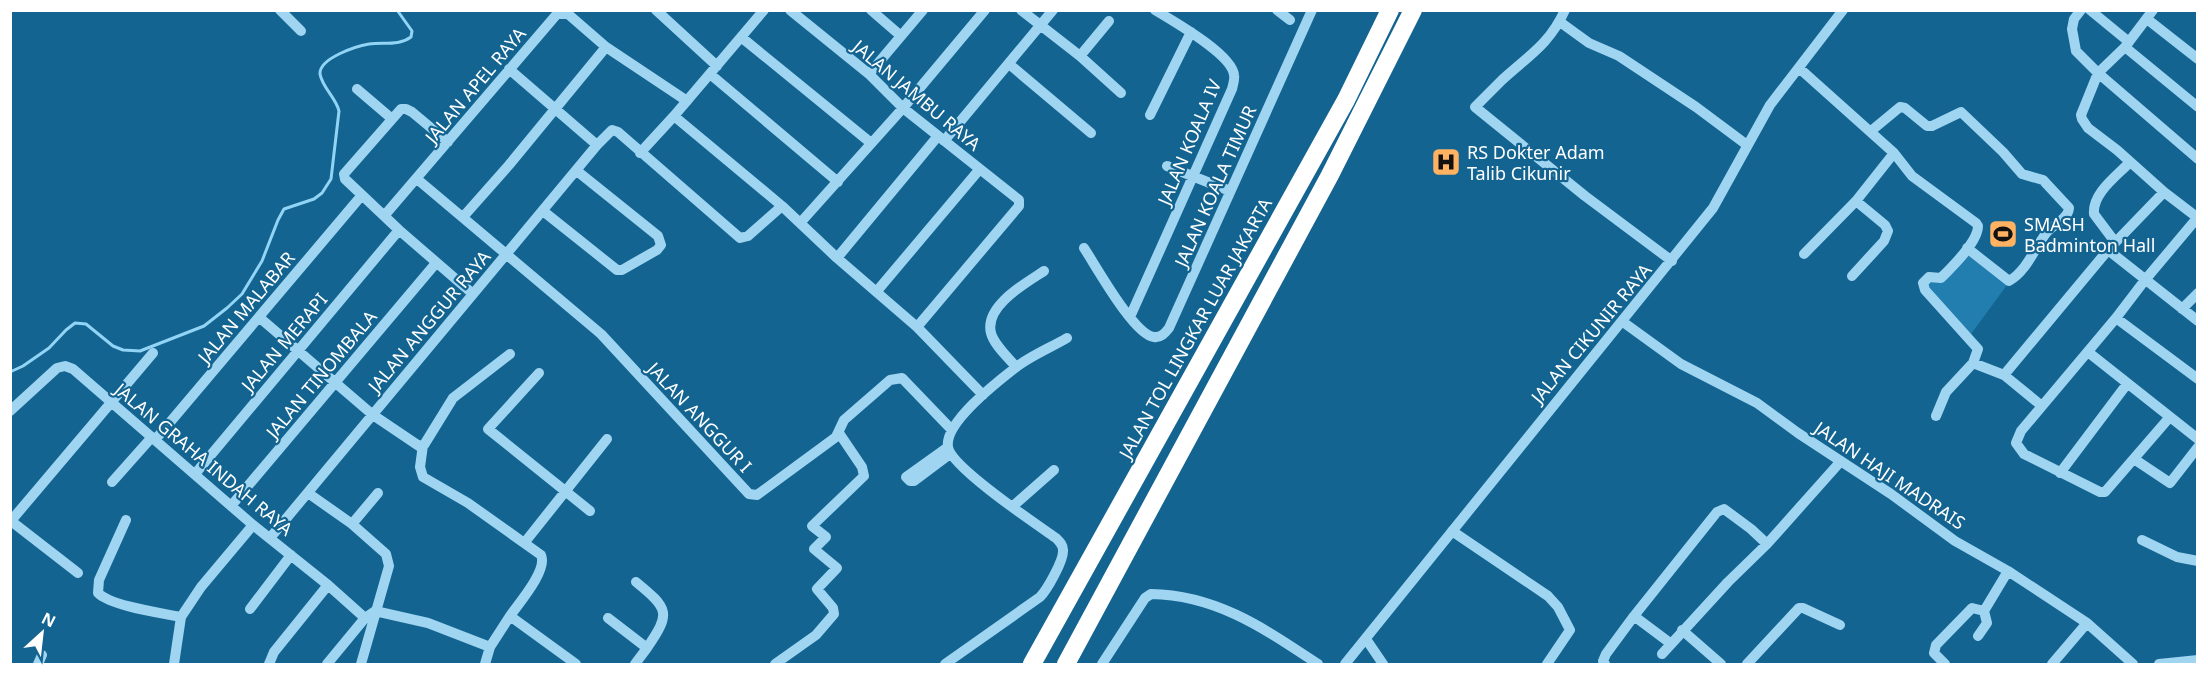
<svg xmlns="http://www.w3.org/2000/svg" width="2208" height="675" font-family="'Noto Sans',sans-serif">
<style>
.green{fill:#227eaf}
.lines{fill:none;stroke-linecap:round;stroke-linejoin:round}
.stream{stroke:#92d4f5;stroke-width:3}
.minor{stroke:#a0d5f2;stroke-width:10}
.highway{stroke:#fff;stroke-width:18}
.labels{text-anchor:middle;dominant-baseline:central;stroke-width:4.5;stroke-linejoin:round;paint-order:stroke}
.street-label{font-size:18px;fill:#fff;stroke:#136491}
.poi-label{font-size:18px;fill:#fff;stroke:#136491;text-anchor:start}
</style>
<rect width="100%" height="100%" fill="#136491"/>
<path class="green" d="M 1969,253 L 2007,285 L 1971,334 L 1926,287 L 1931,280 Z"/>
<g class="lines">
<path class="stream" d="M 10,372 L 23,366 L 49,348 L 66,330 L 75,323 L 86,324 L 113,346 L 123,350 L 140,351 L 204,326 L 227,308 L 242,294 L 262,261 L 278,220 L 284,209 L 314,199 L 322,193 L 331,179 L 339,111 C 336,98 322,87 320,74 C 319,58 357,46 369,44 C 384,42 399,46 411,37 L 412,31 L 397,10"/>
<path class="minor" d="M 280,10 L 301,31
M 656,10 L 717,66
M 790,10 L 869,74 L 903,108 L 1019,200 L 1019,206 L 917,327
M 871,10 L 901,36
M 1021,10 L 1080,56 L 1121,93
M 1277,10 L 1290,20
M 1565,10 C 1549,45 1528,56 1502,80 C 1493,89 1484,98 1475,107 L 1585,196 L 1672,261
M 2081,10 L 2074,19 L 2072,29 L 2076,51 L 2098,73 L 2198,159
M 2090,10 L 2129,42
M 2153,10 L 2125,47 L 2098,73 L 2081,115 L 2082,119 L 2088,128 L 2117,150 L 2164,192 L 2198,218
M 2147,19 L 2198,59
M 1560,22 L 1589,43 L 1619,56 L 1696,107 L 1747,145
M 741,37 L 871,143
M 2125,47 L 2198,107
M 1080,56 L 1109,21
M 1009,64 L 1091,133
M 1799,68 L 1894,153 L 1912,176 L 1976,223 L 1978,226 C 1978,242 1952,267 1941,278 L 1929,277 L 1923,283 L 1925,290 L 1978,349 L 1973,363 L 1946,392 L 1936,416
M 509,69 L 597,145
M 710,74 L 838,182
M 869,74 L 923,10
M 357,89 L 391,118
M 1150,115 L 1191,32
M 674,116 L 782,206 L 837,258 L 917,327 L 983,395
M 1871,131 L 1900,107 L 1905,108 L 1927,126 L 1932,126 L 1961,112 L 2003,152 L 2022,174 L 2043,180 L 2069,208 C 2068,219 2054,224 2047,232 C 2035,247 2027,271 2009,281 L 1967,248
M 944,141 L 1053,10
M 448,142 L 412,112 L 406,109 L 401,109 L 344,174 L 345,179 L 399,230 L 473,294
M 640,153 L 674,116 L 764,10
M 1167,166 L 1230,191
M 417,179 L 601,334 L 749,494 L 757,495 L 836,437 L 844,420 L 890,380 L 902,378 L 951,429
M 543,211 L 617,270 L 622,270 L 657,250 L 661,245 L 658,236 L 577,171
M 384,216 L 557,14 L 568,14 L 606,47 L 687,101
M 463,217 L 509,165 L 606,47
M 801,222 L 903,108 L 985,10
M 2115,242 L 2094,214 C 2092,193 2117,176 2130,162
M 1084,248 C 1096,266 1134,335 1154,337 C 1161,338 1165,333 1169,328 L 1312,10
M 2108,250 L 2198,321
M 1804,254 L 1856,201 L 1894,153
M 837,258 L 938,136
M 1852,276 L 1884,241 L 1888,231 L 1885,225 L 1856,201
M 877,291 L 979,170
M 2182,309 L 2198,293
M 1130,317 L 1232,89 C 1233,85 1235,79 1234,75 C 1232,54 1173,21 1155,10
M 260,318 L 373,415 L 419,446 L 424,445 L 453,398 L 510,354
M 2116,318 L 2198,379
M 1623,322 L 1681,364 L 1757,403 L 1798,433 L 1891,494 L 1955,541 L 2008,571 L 2087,623 L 2133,664
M 2088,352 L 2198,439
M 1973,363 L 2004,375
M 1016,367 C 1008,357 994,345 991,333 C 984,306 1026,283 1044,271
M 539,373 L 488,429 L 590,511
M 2042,406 L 2004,375 L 2108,250 L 2164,192
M 10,411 L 57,368 L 65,366 L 73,369 L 253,525 L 328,585 L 365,618 L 375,611
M 2169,418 L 2105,492 L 2100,492 L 2024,454 L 2016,443 L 2021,431 L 2116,318 L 2145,280 L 2198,217
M 155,440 L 362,195
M 423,445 L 420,467 L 423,477 L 468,503 L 541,555 C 548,570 519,603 510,616 L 576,664
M 948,447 L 906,477 L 910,481 L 914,481 L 950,454
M 2134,459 L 2170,483 L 2198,447
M 2060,473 L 2127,384
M 195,474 L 399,230
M 112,482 L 152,437
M 308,493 L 352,524 L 386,554 L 389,566 L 361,664
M 231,506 L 436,263
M 1012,507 L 1054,470
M 126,520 L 99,580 L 98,593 C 111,606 161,613 181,617
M 11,521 L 78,573
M 10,522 L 153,353
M 352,524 L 378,493
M 1452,531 L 1548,596 L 1558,607 L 1570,630 L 1547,664
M 270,538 L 597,145 L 612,130 L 618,132 L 740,238 L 748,236 L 782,206
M 2142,540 L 2177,557 L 2198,561
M 525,542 L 607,439
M 636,582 C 669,609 671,613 647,648
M 250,609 L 291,555
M 375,611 L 428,623 L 490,647
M 608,618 L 647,648 L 635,664
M 1682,630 L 1721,664
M 1978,636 L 1987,623 L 1984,611
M 1366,639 L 1383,664
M 1670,643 L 1634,616 L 1717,512 L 1724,509 L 1751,529 L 1767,544
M 1662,654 L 1728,582 L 1767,544 L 1841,461
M 38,664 L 42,655
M 174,664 L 181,617 L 201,587 L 253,525
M 269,664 L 274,652 L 328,585
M 327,664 L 365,618
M 485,664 L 490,647 L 510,616
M 775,664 L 816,635 L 834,614 L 833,608 L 817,589 L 837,568 L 814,549 L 826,537 L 812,526 L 864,476 L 862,467 L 839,433
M 945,664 L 1040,597 C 1047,590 1064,560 1063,550 C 1063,545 1060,542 1056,538 C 1036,524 951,467 948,447 C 944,423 997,382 1015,368 C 1030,356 1050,348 1067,338
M 1102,664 L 1145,598 L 1151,594 C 1217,595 1265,629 1318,664
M 1345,664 L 1713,208 L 1770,105 L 1843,10
M 1605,664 L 1603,661 L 1606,654 L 1634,616
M 1747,664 L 1799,608 L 1803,608 L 1840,625
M 1945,664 L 1934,653 L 1936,645 L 1972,608 L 1984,611 L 2008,571
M 2052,664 L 2087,623
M 2159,664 L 2198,660"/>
<path class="highway" d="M 1032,664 L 1346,100 L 1390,10
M 1066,664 L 1330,175 L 1413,10"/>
</g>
<defs>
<g id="hospital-square" transform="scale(1.5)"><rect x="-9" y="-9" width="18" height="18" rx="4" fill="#ffb261" stroke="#136491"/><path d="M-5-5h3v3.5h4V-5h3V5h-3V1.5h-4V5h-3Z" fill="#111"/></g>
<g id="stadium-square" transform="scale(1.5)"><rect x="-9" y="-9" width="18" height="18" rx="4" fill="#ffb261" stroke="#136491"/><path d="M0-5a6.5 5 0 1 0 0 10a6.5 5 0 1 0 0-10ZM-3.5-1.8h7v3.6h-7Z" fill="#111"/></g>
</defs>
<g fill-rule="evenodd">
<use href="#hospital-square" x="1446" y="162"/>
<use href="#stadium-square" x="2003" y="234"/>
</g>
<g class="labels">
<g class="street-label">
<text transform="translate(475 85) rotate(-50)">JALAN APEL RAYA</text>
<text transform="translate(917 95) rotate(40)">JALAN JAMBU RAYA</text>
<text transform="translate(1189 142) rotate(-67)">JALAN KOALA IV</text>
<text transform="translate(1215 186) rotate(-66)">JALAN KOALA TIMUR</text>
<text transform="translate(246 307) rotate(-50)">JALAN MALABAR</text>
<text transform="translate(429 321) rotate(-50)">JALAN ANGGUR RAYA</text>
<text transform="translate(1195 328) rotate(-61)">JALAN TOL LINGKAR LUAR JAKARTA</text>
<text transform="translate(1591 333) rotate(-50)">JALAN CIKUNIR RAYA</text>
<text transform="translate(284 342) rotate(-50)">JALAN MERAPI</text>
<text transform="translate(321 374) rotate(-50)">JALAN TINOMBALA</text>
<text transform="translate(700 417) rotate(47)">JALAN ANGGUR I</text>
<text transform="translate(204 459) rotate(40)">JALAN GRAHA INDAH RAYA</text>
<text transform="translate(1890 475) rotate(34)">JALAN HAJI MADRAIS</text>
</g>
<g class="poi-label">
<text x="1467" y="152">RS Dokter Adam<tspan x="1467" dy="21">Talib Cikunir</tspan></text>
<text x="2024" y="224">SMASH<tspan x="2024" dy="21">Badminton Hall</tspan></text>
</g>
</g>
<rect width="2208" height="675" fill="none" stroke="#ffffff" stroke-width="24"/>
<g transform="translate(42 633) rotate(27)" stroke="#136491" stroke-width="4.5" paint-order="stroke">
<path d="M0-4.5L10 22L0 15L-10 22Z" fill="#ffffff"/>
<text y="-9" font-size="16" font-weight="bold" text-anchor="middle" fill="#ffffff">N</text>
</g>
</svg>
